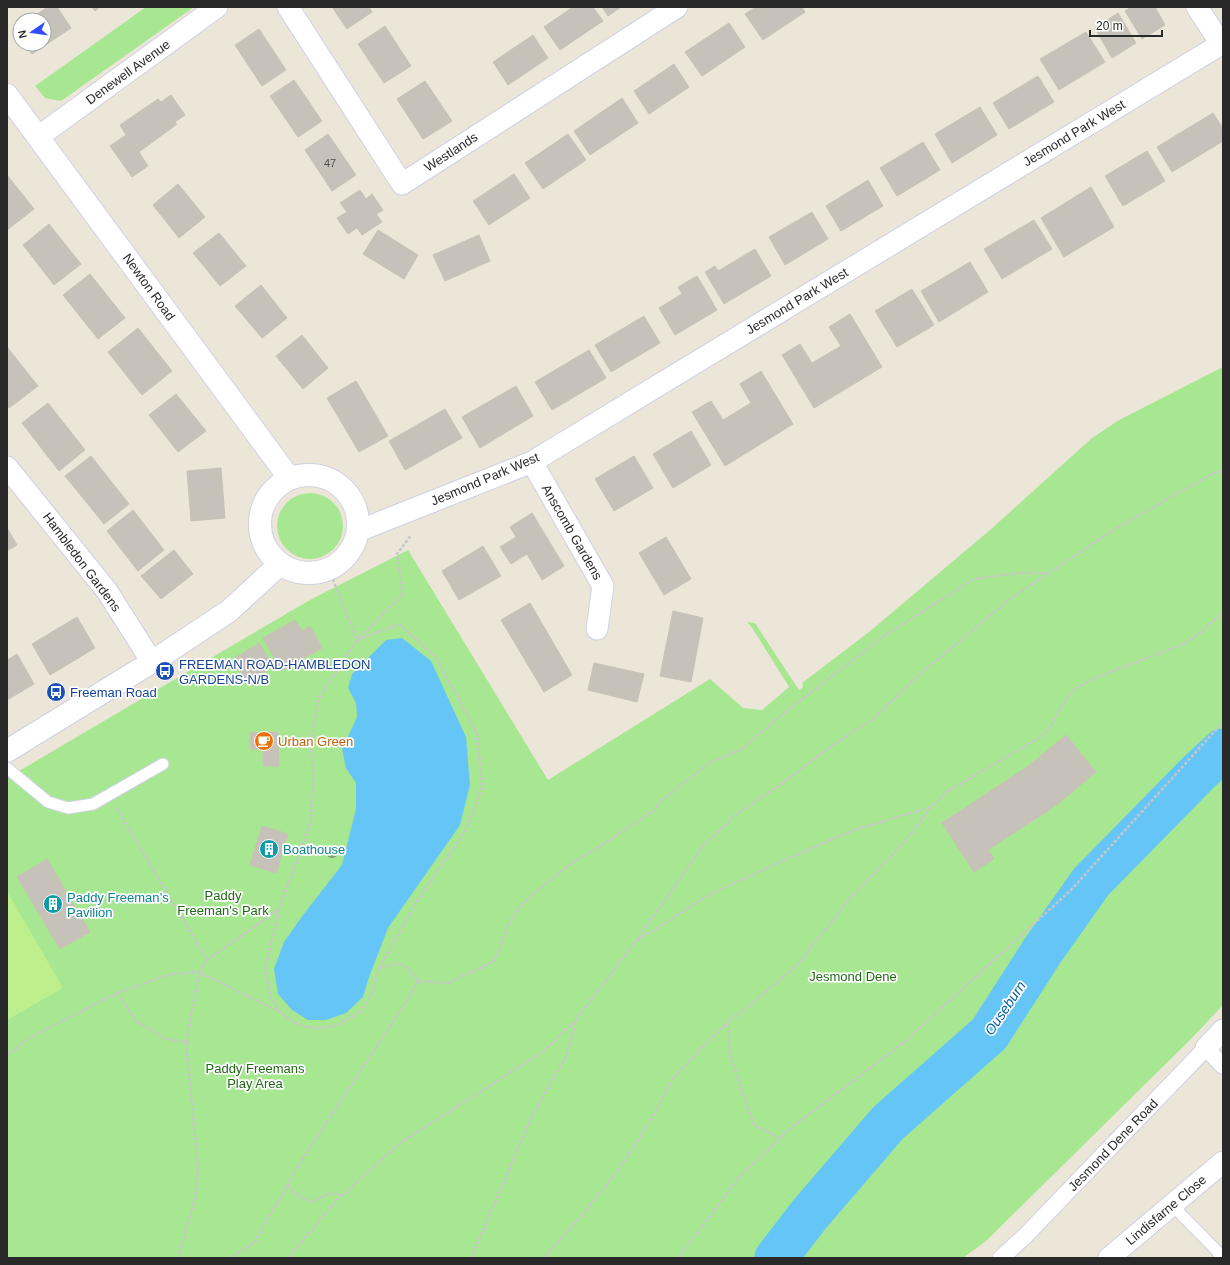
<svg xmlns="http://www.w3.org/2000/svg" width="1230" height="1265" font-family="Helvetica,sans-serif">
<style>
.green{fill:#a8e792}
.pitch{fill:#beef8d}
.water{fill:#65c5f6}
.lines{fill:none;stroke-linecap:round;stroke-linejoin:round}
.river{stroke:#65c5f6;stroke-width:43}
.building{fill:#c7c2b9;stroke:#c8c2b3}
.service-casing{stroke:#cfd1e3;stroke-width:13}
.pedestrian-casing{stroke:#cfd1e3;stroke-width:18}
.minor-casing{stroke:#cfd1e3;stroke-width:23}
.tertiary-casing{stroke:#cfd1e3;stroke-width:24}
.path{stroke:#c7c7c7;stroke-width:2.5;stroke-dasharray:3 2;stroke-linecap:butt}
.service{stroke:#fff;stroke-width:11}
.pedestrian{stroke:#fff;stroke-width:16}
.minor{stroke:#fff;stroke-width:21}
.tertiary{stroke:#fff;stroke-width:22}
.tree{fill:#7ca26d}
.labels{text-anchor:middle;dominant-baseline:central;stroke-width:3.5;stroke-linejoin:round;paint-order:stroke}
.number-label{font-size:11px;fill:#504f4d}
.street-label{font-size:13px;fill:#292929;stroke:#fff}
.transit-label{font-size:13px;fill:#164399;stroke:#fff;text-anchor:start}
.food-label{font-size:13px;fill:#c56008;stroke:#fff;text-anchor:start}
.culture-label{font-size:13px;fill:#0d838f;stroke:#fff;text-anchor:start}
.park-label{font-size:13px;fill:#206a15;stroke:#fff}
.water-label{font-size:14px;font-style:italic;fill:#0560a1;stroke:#fff}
</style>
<rect width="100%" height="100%" fill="#ece6d9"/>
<path class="green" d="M 146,7 L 194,7 L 61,101 L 45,98 L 35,86 Z
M 1223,367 L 1223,1005 L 1193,1037 L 986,1241 L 963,1258 L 7,1258 L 7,778 L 308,601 L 408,550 L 548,780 L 710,679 L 743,708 L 762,710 L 789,687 L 753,629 L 747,622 L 755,623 L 799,690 L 803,687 L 802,683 L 869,632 L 990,530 L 1092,438 L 1119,420 Z
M277 526a33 33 0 1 1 66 0a33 33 0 1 1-66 0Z"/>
<path class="pitch" d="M 7,891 L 63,988 L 7,1020 Z"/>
<path class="water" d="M 402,638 L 431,661 L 466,737 L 470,785 L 460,825 L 388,928 L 369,977 L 363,997 L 346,1013 L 326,1020 L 308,1020 L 292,1010 L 278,994 L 274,969 L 284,942 L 303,915 L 342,865 L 356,809 L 356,783 L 346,768 L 342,749 L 357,717 L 356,703 L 348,688 L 352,674 L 386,640 Z"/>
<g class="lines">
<path class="river" d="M 776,1258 L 809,1215 L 888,1123 L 989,1034 L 1043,950 L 1091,882 L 1199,772 L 1223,750"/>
</g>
<path class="building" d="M 48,7 L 57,7 L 71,28 L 32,54 L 25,44 L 44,44 L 44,20 L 28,20 Z
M 92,7 L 100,7 L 95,11 Z
M 332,7 L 369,7 L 372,12 L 347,29 Z
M 573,7 L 593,7 L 603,21 L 560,50 L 544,27 Z
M 602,7 L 621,7 L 608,16 Z
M 756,7 L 802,7 L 805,12 L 763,40 L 745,14 Z
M 1131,7 L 1155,7 L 1165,25 L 1142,39 L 1125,11 Z
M 1118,13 L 1136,43 L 1112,58 L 1095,28 Z
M 729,23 L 745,47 L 702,76 L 685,52 Z
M 20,25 L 20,36 L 15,29 Z
M 385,26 L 411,66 L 384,83 L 358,44 Z
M 259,29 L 286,70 L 262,86 L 235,45 Z
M 1086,32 L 1105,62 L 1059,90 L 1040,59 Z
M 533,35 L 548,58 L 508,85 L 493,62 Z
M 674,64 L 689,87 L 649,114 L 634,91 Z
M 1038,76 L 1054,102 L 1009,129 L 993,103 Z
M 294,80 L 322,121 L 298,137 L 270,96 Z
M 425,81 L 452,121 L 423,139 L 397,99 Z
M 171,95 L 185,115 L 175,122 L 177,124 L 139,152 L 148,166 L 132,177 L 110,146 L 126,135 L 120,125 L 158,99 L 161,102 Z
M 622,98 L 638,123 L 590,155 L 574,131 Z
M 980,107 L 997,135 L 952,163 L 935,134 Z
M 1213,113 L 1223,129 L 1223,141 L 1172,172 L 1157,147 Z
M 328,134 L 356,175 L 332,191 L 305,150 Z
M 568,134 L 586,160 L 543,189 L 525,163 Z
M 923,142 L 940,170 L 897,196 L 880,168 Z
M 1147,151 L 1165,181 L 1123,206 L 1105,176 Z
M 514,174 L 530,198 L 489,225 L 473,201 Z
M 7,175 L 34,209 L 7,230 Z
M 868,180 L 883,206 L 841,231 L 826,206 Z
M 178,184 L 205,217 L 179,238 L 153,205 Z
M 1091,187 L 1114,227 L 1064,257 L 1041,218 Z
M 360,190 L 366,199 L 372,194 L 383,210 L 376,214 L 382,222 L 362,235 L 357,228 L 348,234 L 337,218 L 347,212 L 340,203 Z
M 812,212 L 828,239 L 785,265 L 769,237 Z
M 1034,220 L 1052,249 L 1002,279 L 984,249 Z
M 49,224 L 81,264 L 54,285 L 23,245 Z
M 378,230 L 418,255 L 404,279 L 363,254 Z
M 219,233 L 246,266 L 220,286 L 193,253 Z
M 479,235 L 490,261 L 445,281 L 433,255 Z
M 755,249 L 771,276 L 724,304 L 705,272 L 715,266 L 718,271 Z
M 970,262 L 988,292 L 939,322 L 921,291 Z
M 90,274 L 125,318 L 98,339 L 63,295 Z
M 697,276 L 717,310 L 675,335 L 659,308 L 682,294 L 678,287 Z
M 261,285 L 287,318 L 262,338 L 235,306 Z
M 912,289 L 934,325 L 897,347 L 875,311 Z
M 850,314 L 882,367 L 814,408 L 782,355 L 800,344 L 812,363 L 841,346 L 829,327 Z
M 644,316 L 660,343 L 611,372 L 595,345 Z
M 138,328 L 172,371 L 142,395 L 108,352 Z
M 302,335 L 328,368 L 303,389 L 276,356 Z
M 7,347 L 38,386 L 9,408 L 7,405 Z
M 589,350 L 606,378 L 552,410 L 535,382 Z
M 761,371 L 793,424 L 725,466 L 692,412 L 711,401 L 723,420 L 751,403 L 740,384 Z
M 356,381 L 388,436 L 359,452 L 327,398 Z
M 516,386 L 533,416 L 480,448 L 462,417 Z
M 176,394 L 206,431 L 178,452 L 149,415 Z
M 48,403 L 85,450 L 59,471 L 22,423 Z
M 445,409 L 462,438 L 405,470 L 389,441 Z
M 691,431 L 711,465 L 673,488 L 653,454 Z
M 91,456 L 129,504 L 104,524 L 65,476 Z
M 634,456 L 653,488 L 614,511 L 595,479 Z
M 221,468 L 225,518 L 191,521 L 187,471 Z
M 133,510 L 164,550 L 138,571 L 107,531 Z
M 532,513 L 564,566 L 542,580 L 527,554 L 511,564 L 500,547 L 516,537 L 510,527 Z
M 7,528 L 17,545 L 7,551 Z
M 666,537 L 691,579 L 664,595 L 639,553 Z
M 483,546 L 501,576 L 459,600 L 442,571 Z
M 174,550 L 193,574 L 161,599 L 141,576 Z
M 530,603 L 572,675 L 544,692 L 501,620 Z
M 673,611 L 703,618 L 691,682 L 660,676 Z
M 77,617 L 95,648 L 50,675 L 32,644 Z
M 295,620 L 302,631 L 310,626 L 322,648 L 282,671 L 263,638 Z
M 259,643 L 273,666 L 247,682 L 233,659 Z
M 17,654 L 34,684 L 7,700 L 7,660 Z
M 594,663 L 644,674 L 637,702 L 588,690 Z
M 278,732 L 279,766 L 263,766 L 263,749 L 251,749 L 250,733 Z
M 1066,735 L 1096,772 L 1058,804 L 988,850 L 994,859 L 974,872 L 942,823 L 1027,767 Z
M 262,826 L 288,834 L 276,873 L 250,865 Z
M 47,859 L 90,932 L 60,949 L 17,877 Z"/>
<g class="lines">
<g class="service-casing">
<path id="service" d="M 7,768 L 48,802 L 68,808 L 93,804 L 163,764
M 1172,1205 L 1217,1251 L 1221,1258"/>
</g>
<g class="pedestrian-casing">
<path id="pedestrian" d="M 1001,1258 L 1025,1236 L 1206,1048 L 1223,1066"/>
</g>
<g class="minor-casing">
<path id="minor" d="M 288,7 L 402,184 L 677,7
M 1197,7 L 1221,44
M 38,137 L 217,7
M 532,462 L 603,586 L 597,629
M 7,467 L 107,591 L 152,662
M 358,531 L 532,462 L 1223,43
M 1206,1048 L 1223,1030
M 1109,1258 L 1223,1162"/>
</g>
<g class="tertiary-casing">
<path id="tertiary" d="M 7,95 L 290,479
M260 524a49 49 0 1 1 98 0a49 49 0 1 1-98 0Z
M 7,751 L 152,662 L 229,611 L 280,564"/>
</g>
<path class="path" d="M 329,570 L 357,640 L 403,594 L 397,554 L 411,535
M 117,809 L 207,960
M 638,940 L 707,896 L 780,862 L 851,831 L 931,807
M 418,981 L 448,983 L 493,962 L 500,948 L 507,927 L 521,905 L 551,879 L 572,863 L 594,850 L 653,811 L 662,800 L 711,762 L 742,749 L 779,717 L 884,636 L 974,579 L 1018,573 L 1049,573
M 117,993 L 137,1022 L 166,1039 L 191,1043
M 7,1055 L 29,1038 L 117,993 L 171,974 L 199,972 L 280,1012 L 293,1022 L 306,1027 L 319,1028 L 336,1026 L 361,1011 L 373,992 L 376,976 L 379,969 L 415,904 L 466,830 L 482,787 L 477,733 L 436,657 L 399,624 L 357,640 L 318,699 L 311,740 L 313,777 L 311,820 L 279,909 L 265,970 L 271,998 L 280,1012
M 780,1138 L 754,1125 L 738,1080 L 729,1050 L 728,1021 L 743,1011 L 796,966 L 852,896 L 901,846 L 931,807 L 946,792 L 1042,736 L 1051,726 L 1059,710 L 1072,691 L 1090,680 L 1186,643 L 1201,632 L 1223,612
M 287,1185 L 299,1196 L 312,1202 L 330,1193 L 342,1195
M 178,1258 L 195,1198 L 198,1168 L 186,1043 L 199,972 L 207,960 L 278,910
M 229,1258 L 254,1243 L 300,1163 L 401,1010 L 418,981 C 403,962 402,960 379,969
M 289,1258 L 296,1248 L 339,1198 L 400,1143 L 544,1051 L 576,1020 L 636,941 L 703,846 L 738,813 L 784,782 L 827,749 L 873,719 L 919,675 L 1011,598 L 1118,527 L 1210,475 L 1223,470
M 471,1258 L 533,1114 L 567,1055 L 576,1021
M 543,1258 L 578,1220 L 615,1174 L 651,1120 L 672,1079 L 727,1022
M 678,1258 L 740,1176 L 792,1127 L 903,1043 L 1071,890 L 1223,722"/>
<use href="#service" class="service"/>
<use href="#pedestrian" class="pedestrian"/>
<use href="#minor" class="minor"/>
<use href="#tertiary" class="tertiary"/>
</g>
<circle class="tree" cx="332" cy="852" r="6"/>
<defs>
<g id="bus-disc" transform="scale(1)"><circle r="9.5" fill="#1a4fb4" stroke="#fff"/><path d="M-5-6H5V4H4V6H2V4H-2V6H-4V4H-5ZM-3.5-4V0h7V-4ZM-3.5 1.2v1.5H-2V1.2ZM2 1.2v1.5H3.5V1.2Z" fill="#fff"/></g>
<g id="cafe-disc" transform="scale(1)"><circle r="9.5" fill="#e8710a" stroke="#fff"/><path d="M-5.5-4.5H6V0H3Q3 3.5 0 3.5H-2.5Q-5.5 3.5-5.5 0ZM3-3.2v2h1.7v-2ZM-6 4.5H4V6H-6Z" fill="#fff"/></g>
<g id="building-disc" transform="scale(1)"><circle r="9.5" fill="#0f9aa8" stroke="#fff"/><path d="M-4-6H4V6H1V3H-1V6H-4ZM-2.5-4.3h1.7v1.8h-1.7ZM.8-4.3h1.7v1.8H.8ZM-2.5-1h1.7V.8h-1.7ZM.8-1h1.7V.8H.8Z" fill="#fff"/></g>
</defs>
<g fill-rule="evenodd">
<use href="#bus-disc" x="165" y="671"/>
<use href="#bus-disc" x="56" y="692"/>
<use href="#cafe-disc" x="264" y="741"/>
<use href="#building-disc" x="269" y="849"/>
<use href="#building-disc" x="53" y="904"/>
</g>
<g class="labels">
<g class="number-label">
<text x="330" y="163">47</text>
</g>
<g class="street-label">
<text transform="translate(128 72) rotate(-36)">Denewell Avenue</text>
<text transform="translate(1074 133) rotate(-31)">Jesmond Park West</text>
<text transform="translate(451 152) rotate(-33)">Westlands</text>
<text transform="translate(149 287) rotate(54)">Newton Road</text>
<text transform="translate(797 301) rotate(-31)">Jesmond Park West</text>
<text transform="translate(485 479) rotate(-23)">Jesmond Park West</text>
<text transform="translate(572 532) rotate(60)">Anscomb Gardens</text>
<text transform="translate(82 562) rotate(53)">Hambledon Gardens</text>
<text transform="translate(1113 1145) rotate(-46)">Jesmond Dene Road</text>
<text transform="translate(1166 1210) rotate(-40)">Lindisfarne Close</text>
</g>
<g class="transit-label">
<text x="179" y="664">FREEMAN ROAD-HAMBLEDON<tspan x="179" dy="15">GARDENS-N/B</tspan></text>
<text x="70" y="692">Freeman Road</text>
</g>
<g class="food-label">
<text x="278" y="741">Urban Green</text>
</g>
<g class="culture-label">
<text x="283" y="849">Boathouse</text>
<text x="67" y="897">Paddy Freeman’s<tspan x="67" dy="15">Pavilion</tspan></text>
</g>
<g class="park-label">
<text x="223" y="895">Paddy<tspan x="223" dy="15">Freeman's Park</tspan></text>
<text x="853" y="976">Jesmond Dene</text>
<text x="255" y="1068">Paddy Freemans<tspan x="255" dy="15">Play Area</tspan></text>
</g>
<g class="water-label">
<text transform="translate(1005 1008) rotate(-56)">Ouseburn</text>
</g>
</g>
<rect width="1230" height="1265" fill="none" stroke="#292929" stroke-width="16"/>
<g transform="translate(32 32) rotate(257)"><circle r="19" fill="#ffffff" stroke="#a9a9a9"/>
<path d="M0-3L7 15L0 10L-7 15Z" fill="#344bff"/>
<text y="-6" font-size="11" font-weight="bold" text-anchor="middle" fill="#292929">N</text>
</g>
<path d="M1090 30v6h72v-6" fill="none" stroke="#292929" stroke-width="2"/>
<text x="1096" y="30" font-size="12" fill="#292929" stroke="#ffffff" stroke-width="3" paint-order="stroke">20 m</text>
</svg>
